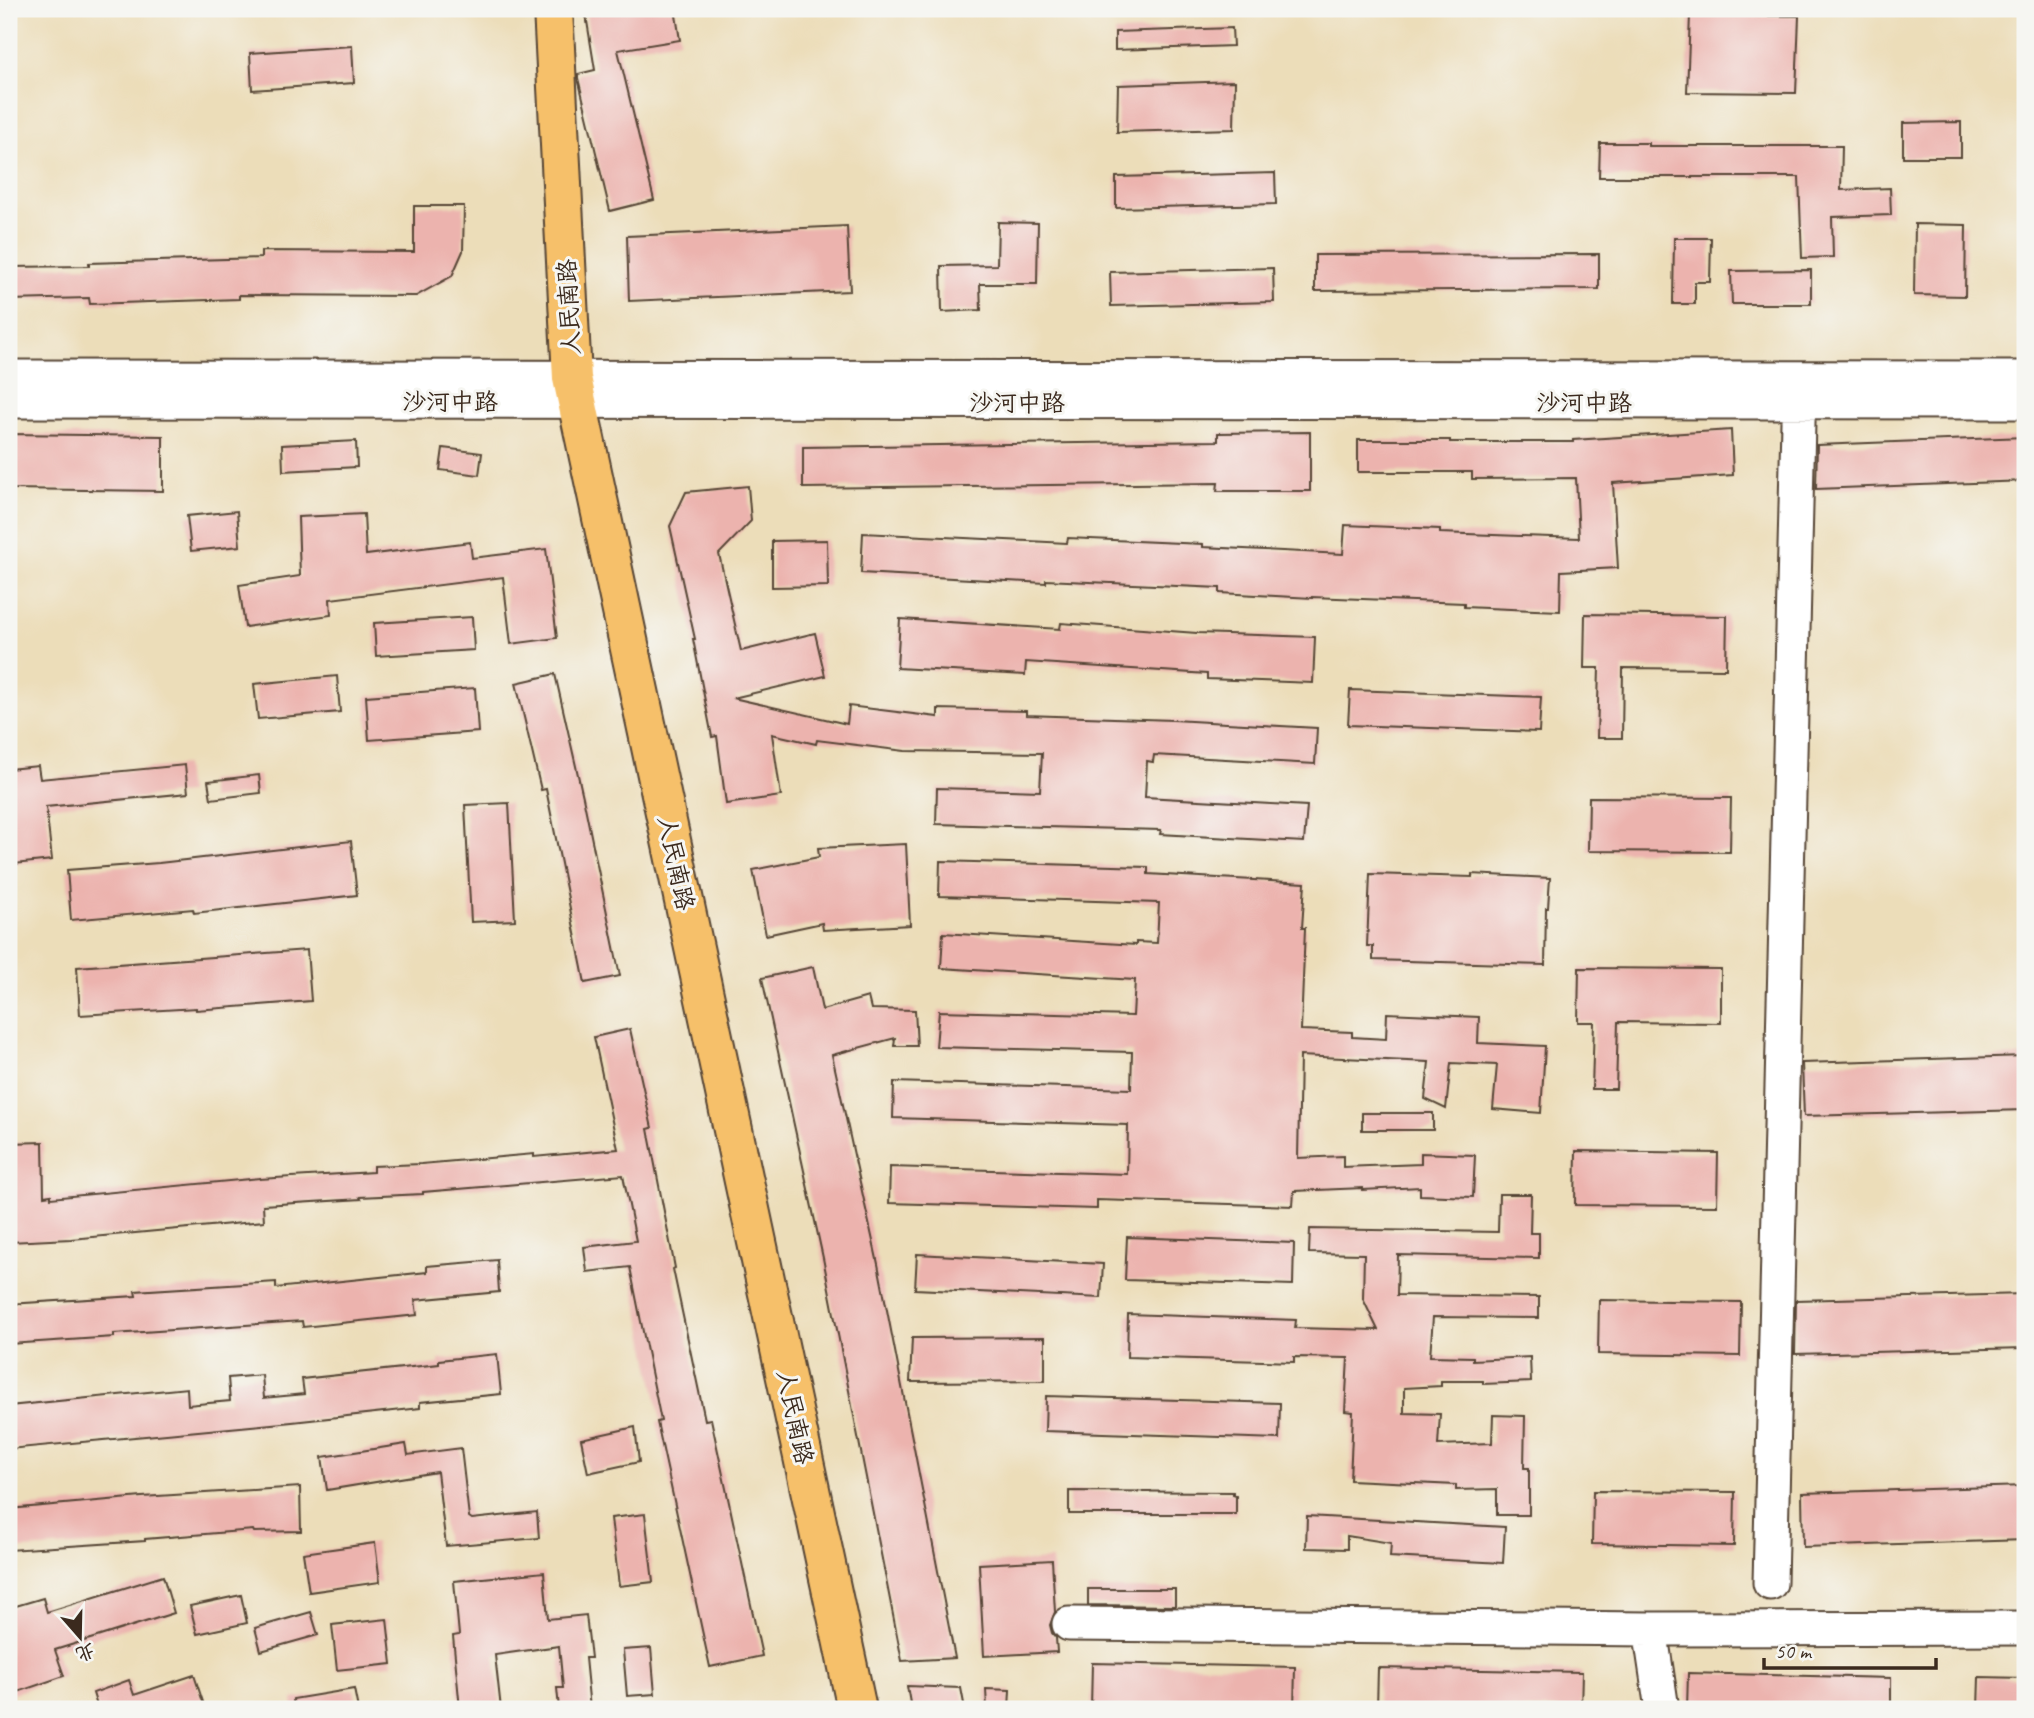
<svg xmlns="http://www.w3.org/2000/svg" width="2034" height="1718" font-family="Caveat,'LXGW WenKai TC',sans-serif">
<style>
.building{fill:#ecb3ae}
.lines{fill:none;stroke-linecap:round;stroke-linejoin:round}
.minor-casing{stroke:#564535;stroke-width:37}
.major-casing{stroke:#564535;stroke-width:42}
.minor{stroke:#fff;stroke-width:33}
.major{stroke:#f6c06b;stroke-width:38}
.labels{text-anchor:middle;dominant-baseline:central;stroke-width:6;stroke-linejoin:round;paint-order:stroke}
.street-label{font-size:24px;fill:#3b2a1e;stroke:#f6f6f2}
</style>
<rect width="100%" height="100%" fill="#f6f6f2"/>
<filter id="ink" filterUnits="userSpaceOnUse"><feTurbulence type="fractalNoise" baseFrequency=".0143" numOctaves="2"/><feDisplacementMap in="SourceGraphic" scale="14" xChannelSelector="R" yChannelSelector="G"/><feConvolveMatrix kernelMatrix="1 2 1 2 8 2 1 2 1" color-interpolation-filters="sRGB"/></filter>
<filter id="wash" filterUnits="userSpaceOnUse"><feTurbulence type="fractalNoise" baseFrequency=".00686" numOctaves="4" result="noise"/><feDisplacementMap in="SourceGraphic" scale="28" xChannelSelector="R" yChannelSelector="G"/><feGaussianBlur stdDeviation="1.57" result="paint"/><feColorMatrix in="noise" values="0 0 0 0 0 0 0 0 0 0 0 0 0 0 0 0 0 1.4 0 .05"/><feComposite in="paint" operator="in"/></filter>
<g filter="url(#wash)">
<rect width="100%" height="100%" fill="#ecddb9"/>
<g id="blocks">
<path class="building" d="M 585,9 L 675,9 L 680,40 L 618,50 L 654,200 L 610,211 L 578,78 L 578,74 L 595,70 Z
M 1690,15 L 1799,16 L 1796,93 L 1687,92 Z
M 1232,28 L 1233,46 L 1115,50 L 1115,32 Z
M 352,46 L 354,83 L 252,90 L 250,53 Z
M 1235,81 L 1234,129 L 1117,132 L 1118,85 Z
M 1961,122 L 1961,157 L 1903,157 L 1903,123 Z
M 1600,143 L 1648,143 L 1648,146 L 1842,146 L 1841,190 L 1890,188 L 1891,215 L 1832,217 L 1833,257 L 1802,258 L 1799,177 L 1599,177 Z
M 1275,173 L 1276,204 L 1116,208 L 1116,177 Z
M 414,206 L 464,206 L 463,251 L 452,276 L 416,296 L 239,295 L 239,299 L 90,304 L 89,298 L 9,300 L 9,267 L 89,266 L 89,263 L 261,258 L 261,251 L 414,252 Z
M 998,222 L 1038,223 L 1037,284 L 980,284 L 981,310 L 942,312 L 941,266 L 997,265 Z
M 1915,224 L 1966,225 L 1965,296 L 1914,295 Z
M 847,226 L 850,291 L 629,301 L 627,236 Z
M 1674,238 L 1711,238 L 1710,282 L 1695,282 L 1695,304 L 1673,304 Z
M 1599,254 L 1599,289 L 1315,291 L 1315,255 Z
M 1273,268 L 1274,302 L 1111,306 L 1110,272 Z
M 1811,270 L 1811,304 L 1732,304 L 1731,271 Z
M 1731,430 L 1733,475 L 1613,483 L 1618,568 L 1561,571 L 1560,611 L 1464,607 L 1464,603 L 1312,597 L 1312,598 L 1220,593 L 1220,588 L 1046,580 L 1046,583 L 861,573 L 863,533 L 1067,543 L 1068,538 L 1203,544 L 1203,547 L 1343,554 L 1345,525 L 1440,529 L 1440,533 L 1579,538 L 1576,478 L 1472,479 L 1472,472 L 1358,472 L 1358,440 L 1450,440 L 1450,442 L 1573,442 L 1573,440 Z
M 1310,432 L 1310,491 L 1217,491 L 1218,483 L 803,488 L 803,447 L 1218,441 L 1218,433 Z
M 9,434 L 163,436 L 163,491 L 9,489 Z
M 2025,437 L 2025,481 L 1816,489 L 1817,445 Z
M 356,441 L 357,467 L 283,471 L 282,445 Z
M 443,448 L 482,453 L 479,475 L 440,470 Z
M 748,486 L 751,521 L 719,554 L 741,651 L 815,633 L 825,676 L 733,698 L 847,724 L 849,706 L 938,717 L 938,709 L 1026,711 L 1026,715 L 1173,720 L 1317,728 L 1315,764 L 1154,755 L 1153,762 L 1147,761 L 1145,797 L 1307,806 L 1304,842 L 1160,834 L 1161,830 L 936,824 L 937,788 L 1040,791 L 1042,753 L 905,751 L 817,740 L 816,744 L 772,734 L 781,796 L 726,804 L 717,736 L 712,737 L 693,639 L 695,639 L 670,526 L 686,492 Z
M 237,511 L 240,546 L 191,551 L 187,516 Z
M 364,514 L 366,555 L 470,542 L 472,558 L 546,549 L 557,638 L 511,644 L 503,577 L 330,599 L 331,615 L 245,627 L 239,585 L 300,576 L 298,517 Z
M 827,540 L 828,586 L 772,587 L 772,541 Z
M 1585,614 L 1727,616 L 1726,669 L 1623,668 L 1622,738 L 1597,738 L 1599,668 L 1584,668 Z
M 472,617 L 474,650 L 376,656 L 374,623 Z
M 900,619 L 1060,629 L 1061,623 L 1197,633 L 1315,637 L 1313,683 L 1207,679 L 1207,674 L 1026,662 L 1025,675 L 897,668 Z
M 555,674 L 583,797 L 620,976 L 585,983 L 546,789 L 541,790 L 516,683 Z
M 337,676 L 340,712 L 258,719 L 254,684 Z
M 475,688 L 478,732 L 369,740 L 366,696 Z
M 1350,690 L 1541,697 L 1539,732 L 1348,725 Z
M 185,765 L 188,793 L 46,807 L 52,860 L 14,864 L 9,816 L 9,769 L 38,766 L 40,779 Z
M 259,775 L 261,793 L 211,799 L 208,781 Z
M 1589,797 L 1731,798 L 1730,852 L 1588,851 Z
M 509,803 L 515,920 L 471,922 L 465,805 Z
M 351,841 L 357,895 L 194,913 L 193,909 L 71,920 L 67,870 L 159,863 Z
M 906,844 L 910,925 L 823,930 L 822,923 L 766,935 L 753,870 L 819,857 L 818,848 Z
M 940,861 L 1148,867 L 1148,874 L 1305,883 L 1302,928 L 1305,928 L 1301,1030 L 1352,1032 L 1352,1037 L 1386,1039 L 1387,1013 L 1479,1017 L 1478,1043 L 1545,1046 L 1541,1113 L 1493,1109 L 1497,1065 L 1451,1063 L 1446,1109 L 1425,1099 L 1429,1062 L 1300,1056 L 1298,1158 L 1343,1156 L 1343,1167 L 1421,1164 L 1421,1153 L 1475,1155 L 1473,1197 L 1420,1195 L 1420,1187 L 1363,1190 L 1363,1188 L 1294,1191 L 1293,1206 L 1097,1200 L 1097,1209 L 889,1203 L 890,1167 L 1127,1174 L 1128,1125 L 893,1118 L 894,1082 L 1131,1089 L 1132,1052 L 936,1047 L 939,1011 L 1133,1016 L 1135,980 L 941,968 L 943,933 L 1136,945 L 1136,942 L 1157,943 L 1159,903 L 939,896 Z
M 1370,874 L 1472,877 L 1472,874 L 1550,878 L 1548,908 L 1546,908 L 1545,965 L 1373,960 L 1373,946 L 1367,946 Z
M 307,950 L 311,1001 L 196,1010 L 196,1008 L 80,1015 L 77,967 Z
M 813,967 L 822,1010 L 868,997 L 871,1009 L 915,1010 L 917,1046 L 894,1046 L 895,1038 L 832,1055 L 878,1264 L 955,1658 L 902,1661 L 823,1258 L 762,978 Z
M 1579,968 L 1721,969 L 1721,1023 L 1618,1022 L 1616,1089 L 1592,1089 L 1594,1022 L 1578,1022 Z
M 630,1029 L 652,1128 L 648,1129 L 675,1268 L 673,1269 L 705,1420 L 711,1419 L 762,1656 L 710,1667 L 657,1422 L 661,1421 L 630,1267 L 587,1272 L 584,1247 L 636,1241 L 623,1175 L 423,1192 L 423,1194 L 360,1197 L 361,1199 L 263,1205 L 264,1221 L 71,1239 L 9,1242 L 9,1143 L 43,1142 L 44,1196 L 51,1195 L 51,1198 L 260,1178 L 260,1179 L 373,1172 L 373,1166 L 421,1164 L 534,1154 L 534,1157 L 618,1149 L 594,1037 Z
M 2025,1056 L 2025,1110 L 1804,1116 L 1802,1063 Z
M 1362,1113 L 1433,1113 L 1433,1130 L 1362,1130 Z
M 1576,1151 L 1718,1153 L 1717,1206 L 1575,1205 Z
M 1499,1194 L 1531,1194 L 1530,1233 L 1539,1233 L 1539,1258 L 1398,1255 L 1397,1295 L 1539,1297 L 1539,1318 L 1433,1317 L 1430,1356 L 1473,1357 L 1473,1360 L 1530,1357 L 1531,1382 L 1483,1384 L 1483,1381 L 1441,1381 L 1441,1386 L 1404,1388 L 1404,1413 L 1440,1414 L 1438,1445 L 1492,1443 L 1493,1415 L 1525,1416 L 1524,1468 L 1529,1468 L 1529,1515 L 1497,1515 L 1497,1489 L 1456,1490 L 1456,1485 L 1350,1480 L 1353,1412 L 1345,1411 L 1348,1358 L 1294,1357 L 1294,1362 L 1127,1357 L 1128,1314 L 1296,1320 L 1295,1328 L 1378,1330 L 1363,1299 L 1364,1254 L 1309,1253 L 1310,1229 L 1498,1232 Z
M 1127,1237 L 1294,1243 L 1293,1285 L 1125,1280 Z
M 917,1254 L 1103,1264 L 1101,1298 L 915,1289 Z
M 497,1260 L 499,1292 L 415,1300 L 417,1315 L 303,1327 L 302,1321 L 114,1334 L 114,1337 L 9,1344 L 9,1304 L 136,1296 L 135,1291 L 276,1282 L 276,1288 L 427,1272 L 427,1266 Z
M 2025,1294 L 2025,1348 L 1795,1354 L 1796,1300 Z
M 1599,1300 L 1741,1302 L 1740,1356 L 1598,1354 Z
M 1045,1337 L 1045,1381 L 910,1382 L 912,1338 Z
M 497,1354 L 501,1394 L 420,1402 L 420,1408 L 292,1422 L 9,1449 L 9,1406 L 187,1388 L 188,1405 L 230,1401 L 228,1378 L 262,1375 L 264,1398 L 304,1394 L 302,1379 L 439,1364 L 439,1360 Z
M 1046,1396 L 1280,1403 L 1279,1439 L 1045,1431 Z
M 635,1427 L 639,1462 L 588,1473 L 581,1439 Z
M 406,1444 L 408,1455 L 461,1448 L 469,1517 L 472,1519 L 537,1512 L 539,1538 L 446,1546 L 437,1472 L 327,1490 L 322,1457 Z
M 2025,1486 L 2025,1540 L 1803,1547 L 1802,1493 Z
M 300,1487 L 301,1531 L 254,1532 L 253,1530 L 145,1539 L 145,1541 L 9,1550 L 9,1509 L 142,1497 Z
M 1069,1491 L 1233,1492 L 1233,1495 L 1236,1496 L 1236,1514 L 1069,1514 Z
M 1593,1491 L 1735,1492 L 1734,1546 L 1592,1544 Z
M 645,1514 L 653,1582 L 619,1586 L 611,1518 Z
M 1307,1516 L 1505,1527 L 1503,1563 L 1390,1557 L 1391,1543 L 1347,1536 L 1347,1549 L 1306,1548 Z
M 375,1543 L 380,1582 L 309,1592 L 303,1553 Z
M 1052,1560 L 1055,1612 L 1050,1625 L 1052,1633 L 1056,1638 L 1057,1652 L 984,1656 L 979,1564 Z
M 544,1572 L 548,1619 L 586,1615 L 591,1658 L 585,1658 L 590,1709 L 559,1709 L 557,1688 L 563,1688 L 559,1646 L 495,1655 L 501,1709 L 460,1709 L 453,1636 L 459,1635 L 454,1581 Z
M 163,1576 L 174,1613 L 55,1650 L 64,1676 L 9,1695 L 9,1608 L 43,1598 L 47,1612 Z
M 1088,1589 L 1175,1589 L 1175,1606 L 1088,1605 Z
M 241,1595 L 247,1623 L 197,1634 L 190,1606 Z
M 311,1612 L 318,1635 L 261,1651 L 255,1628 Z
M 387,1619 L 392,1664 L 337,1670 L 332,1625 Z
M 651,1648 L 655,1694 L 627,1696 L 623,1650 Z
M 1092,1663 L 1295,1667 L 1294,1709 L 1091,1709 Z
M 1378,1668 L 1582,1672 L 1581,1709 L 1377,1709 Z
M 1688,1673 L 1891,1678 L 1891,1709 L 1687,1709 Z
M 194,1675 L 204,1705 L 190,1709 L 98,1709 L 93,1693 L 129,1680 L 134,1695 Z
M 1979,1677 L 2025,1678 L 2025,1709 L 1978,1709 Z
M 907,1686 L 961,1688 L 965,1709 L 911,1709 Z
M 354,1689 L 358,1709 L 294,1709 L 293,1699 Z
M 986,1689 L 1010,1690 L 1009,1709 L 987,1709 Z"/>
</g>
</g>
<g filter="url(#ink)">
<use href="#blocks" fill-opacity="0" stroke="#564535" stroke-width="2"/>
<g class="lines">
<g class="minor-casing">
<path id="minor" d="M 9,377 L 2025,378
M 9,401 L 2025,402
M 1770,1583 L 1799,381
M 1069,1624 L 1650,1629
M 1662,1709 L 1650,1629 L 2025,1628"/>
</g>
<g class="major-casing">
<path id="major" d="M 553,9 L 572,378 L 857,1709"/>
</g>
<use href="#minor" class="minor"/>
<use href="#major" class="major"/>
</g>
</g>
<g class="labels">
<g class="street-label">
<text transform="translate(569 307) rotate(-93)">人民南路</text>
<text x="450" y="402">沙河中路</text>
<text x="1017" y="403">沙河中路</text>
<text x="1584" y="403">沙河中路</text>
<text transform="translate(676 863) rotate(78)">人民南路</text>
<text transform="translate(795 1417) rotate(78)">人民南路</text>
</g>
</g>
<rect width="2034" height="1718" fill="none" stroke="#f6f6f2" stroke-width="35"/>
<g transform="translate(80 1637) rotate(160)" stroke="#f6f6f2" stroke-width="5" paint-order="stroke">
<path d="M0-5L12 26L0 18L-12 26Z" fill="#3b2a1e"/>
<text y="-10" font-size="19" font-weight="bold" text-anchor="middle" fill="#3b2a1e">北</text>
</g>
<path d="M1764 1658v10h172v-10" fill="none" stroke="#3b2a1e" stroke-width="3.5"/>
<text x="1775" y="1658" font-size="21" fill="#3b2a1e" stroke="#f6f6f2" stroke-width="5" paint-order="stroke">50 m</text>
</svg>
